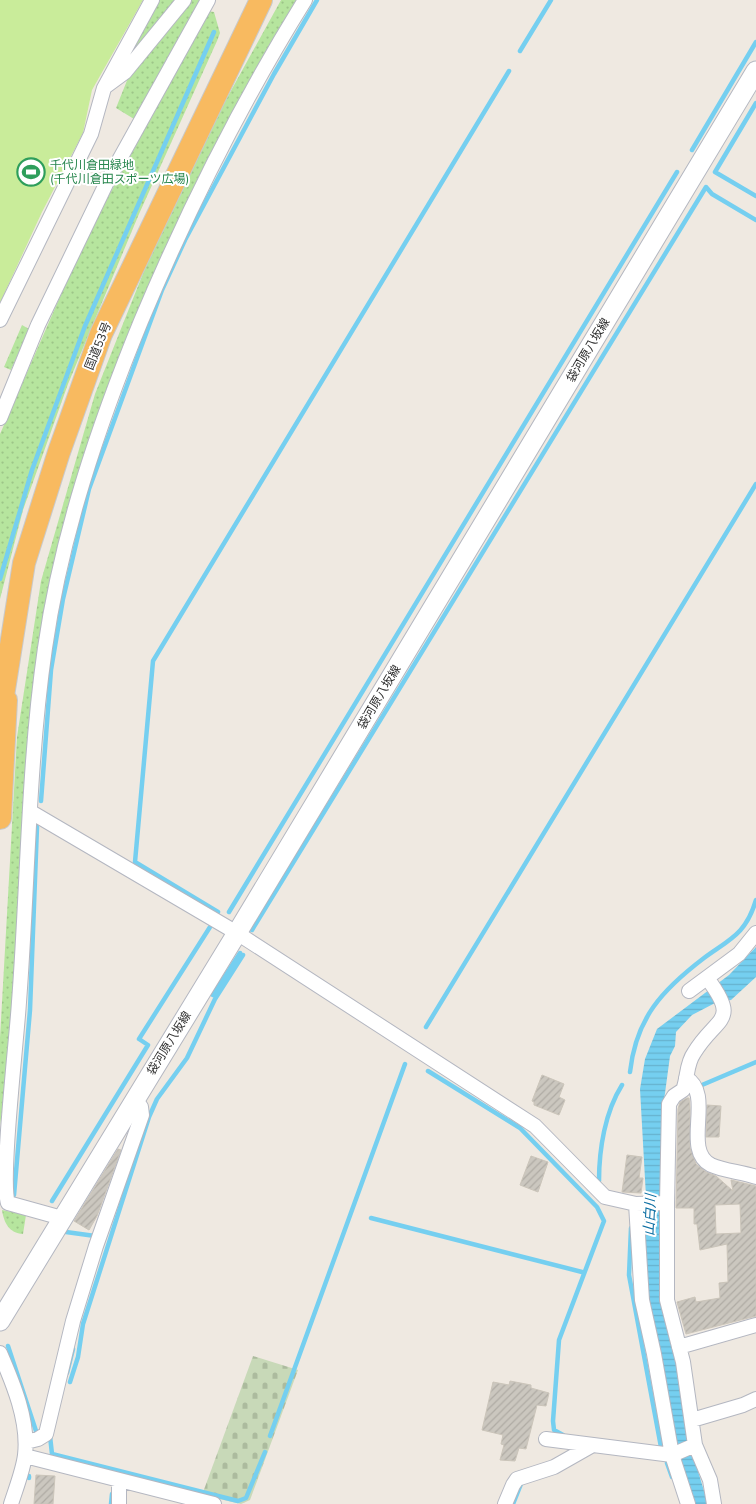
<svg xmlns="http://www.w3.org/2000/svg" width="756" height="1504" font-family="'Nunito Sans','Noto Sans JP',sans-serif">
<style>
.grass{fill:url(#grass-dots)}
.cemetery{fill:url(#cemetery-stones)}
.pitch{fill:#c9ec9a}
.water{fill:url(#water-rules)}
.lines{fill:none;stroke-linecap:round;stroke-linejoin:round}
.stream{stroke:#75cff0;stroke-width:4.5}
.building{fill:url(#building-hatch);stroke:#cbc5ba;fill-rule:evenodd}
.minor-casing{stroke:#b4b7c1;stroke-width:16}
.secondary-casing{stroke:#b4b7c1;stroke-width:21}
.trunk-casing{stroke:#c9c9c9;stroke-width:24}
.minor{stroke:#fff;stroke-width:14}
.secondary{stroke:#fff;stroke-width:19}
.trunk{stroke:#f8ba60;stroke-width:22}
.labels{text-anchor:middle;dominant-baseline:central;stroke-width:4;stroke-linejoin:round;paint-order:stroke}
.leisure-label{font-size:12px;fill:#27864d;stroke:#fff;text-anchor:start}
.street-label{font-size:12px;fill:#2e2e2e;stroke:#fff}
.water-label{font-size:14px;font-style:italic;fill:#0d6fa3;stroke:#fff}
</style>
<defs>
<pattern id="grass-dots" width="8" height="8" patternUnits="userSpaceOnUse" patternTransform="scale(1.25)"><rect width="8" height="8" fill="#b6e59e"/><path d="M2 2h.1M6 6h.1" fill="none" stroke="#9dc588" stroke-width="1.8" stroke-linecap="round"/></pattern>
<pattern id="cemetery-stones" width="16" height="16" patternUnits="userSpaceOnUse" patternTransform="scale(1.25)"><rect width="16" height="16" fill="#c8d9b8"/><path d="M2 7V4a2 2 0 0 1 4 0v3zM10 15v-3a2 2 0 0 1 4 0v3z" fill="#acbb9e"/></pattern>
<pattern id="water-rules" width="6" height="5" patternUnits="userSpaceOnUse" patternTransform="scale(1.25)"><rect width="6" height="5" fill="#75cff0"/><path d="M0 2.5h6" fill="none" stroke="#66b2ce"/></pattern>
<pattern id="building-hatch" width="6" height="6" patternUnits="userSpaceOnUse" patternTransform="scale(1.25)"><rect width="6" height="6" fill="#cbc7bf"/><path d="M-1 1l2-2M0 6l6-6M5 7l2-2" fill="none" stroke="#afaba4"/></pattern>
</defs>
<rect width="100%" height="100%" fill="#efe9e1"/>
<path class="grass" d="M 159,0 L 178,0 L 120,70 Z
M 190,0 L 202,0 L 134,119 L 116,108 L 128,78 Z
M 281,0 L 298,0 L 206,164 L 160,260 L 135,320 L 53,576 L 13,1036 L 0,1125 L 0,1038 L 17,737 L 41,581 L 95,394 L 148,261 L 217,116 Z
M 208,11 L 214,12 L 220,33 L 217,41 L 139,214 L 68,384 L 23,510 L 0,599 L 0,434 L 84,242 Z
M 22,325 L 29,329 L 11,370 L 4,367 Z
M 2,1210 L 26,1215 L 23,1234 C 9,1233 4,1223 2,1210 Z"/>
<path class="cemetery" d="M 253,1356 L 298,1370 L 250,1500 L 241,1504 L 202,1495 Z"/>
<path class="pitch" d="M 0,0 L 143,0 L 92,90 L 83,133 L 42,212 L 0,303 Z"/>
<path class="water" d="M 756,947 L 756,977 L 731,1000 L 717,1002 L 692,1015 L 676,1032 L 675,1046 L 670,1056 L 663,1108 L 674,1346 L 694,1458 L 708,1504 L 695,1504 L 676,1446 L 649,1301 L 644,1238 L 646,1197 L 640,1089 L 645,1059 L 657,1029 L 729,975 Z"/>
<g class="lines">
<path class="stream" d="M 520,51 L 551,0
M 756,103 L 715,172 L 756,196
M 692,150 L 756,42
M 0,579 L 32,470 L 85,326 L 214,32
M 41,801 L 51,670 L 63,599 L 89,489 L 162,290 L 185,240 L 274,74 L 317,0
M 218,912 L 135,862 L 153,661 L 509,71
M 229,912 L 677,172
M 252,930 L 706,187 L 712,194 L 756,220
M 213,995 L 240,953
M 426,1027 L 756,484
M 428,1071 L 520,1128 L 597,1207 L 604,1221 L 559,1340 L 553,1421 L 554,1430 L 563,1435
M 630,1072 C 636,1018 662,990 704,958 C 730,939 746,934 756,900
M 702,1085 L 756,1062
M 599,1181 C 599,1149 605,1112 622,1085
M 14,1195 L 30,1010 L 37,827
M 52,1201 L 148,1045 L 139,1039 L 210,927
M 371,1218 L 582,1272
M 631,1228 L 629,1275 L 661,1447
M 66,1232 L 95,1236
M 8,1346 L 36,1431
M 67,1373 L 73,1349
M 70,1382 L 78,1357 L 83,1324 L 149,1117 L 157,1099 L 187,1058 L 215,999 L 243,955
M 50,1436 L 52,1454 L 238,1501 L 246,1498 L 265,1452
M 270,1436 L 405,1064
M 667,1463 L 672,1477
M 29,1478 L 29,1476
M 111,1504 L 112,1494
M 513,1504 L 521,1484"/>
</g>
<path class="building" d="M 542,1075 L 564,1084 L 559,1097 L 565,1100 L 559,1115 L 534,1105 L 534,1102 L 532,1101 Z
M 687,1098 L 689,1098 L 690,1109 L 690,1148 L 696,1164 L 706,1172 L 716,1176 L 733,1191 L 731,1180 L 756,1186 L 756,1316 L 686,1334 L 677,1302 L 695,1297 L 696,1302 L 720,1298 L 719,1283 L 728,1282 L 727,1244 L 700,1250 L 697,1224 L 694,1224 L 694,1208 L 676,1208 L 678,1109 L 680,1102 ZM 740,1204 L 741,1233 L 716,1234 L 715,1205 Z
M 707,1105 L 721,1106 L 719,1137 L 706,1137 Z
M 118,1149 L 121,1150 L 97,1216 L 89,1230 L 74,1221 Z
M 627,1155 L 642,1157 L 639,1178 L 643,1178 L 641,1193 L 622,1192 Z
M 531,1156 L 548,1162 L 538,1192 L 520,1185 Z
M 510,1381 L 531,1385 L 531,1388 L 549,1393 L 546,1406 L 537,1405 L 526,1449 L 519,1448 L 515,1461 L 500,1460 L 504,1445 L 501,1444 L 503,1435 L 482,1430 L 493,1382 L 509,1385 Z
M 36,1475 L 55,1476 L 53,1504 L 34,1504 Z"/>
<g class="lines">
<g class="minor-casing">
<path id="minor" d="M 106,86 L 125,72 L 184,0
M 0,320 L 91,134 L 104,88 L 152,0
M 0,418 L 38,325 L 107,182 L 208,0
M 31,812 L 237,933 L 535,1126 L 605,1197 L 636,1204 L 667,1203 L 667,1300 L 683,1362 L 695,1445 L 710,1480 L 714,1504
M 689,991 L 739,954 L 756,933
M 686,1078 C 715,1094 681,1150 711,1165 C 724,1171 742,1172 756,1177
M 667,1203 L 669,1104 L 674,1096 L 683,1090 C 688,1078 686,1064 694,1053 C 716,1016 741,1023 707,978
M 636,1204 L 642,1300 L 654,1354 L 672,1455 L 688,1504
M 62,1218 L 8,1203 C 0,1181 17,1037 19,1002 C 28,884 28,765 45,648 C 61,536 98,426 141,321 C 188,209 241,103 305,0
M 679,1347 L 756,1325
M 0,1353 C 13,1383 29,1421 25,1455 C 23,1471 16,1488 11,1504
M 692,1420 L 743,1405 L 756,1399
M 546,1439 L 672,1455 L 695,1445
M 26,1442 L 38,1439 L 46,1434 L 73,1321 L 96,1246 L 142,1115 L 141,1107 L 135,1099
M 25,1456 L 214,1504
M 119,1504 L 119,1480
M 505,1504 L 513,1485 L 517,1479 L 554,1467 L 591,1446"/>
</g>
<g class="secondary-casing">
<path id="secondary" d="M 0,1321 L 237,933 L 756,71"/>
</g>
<g class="trunk-casing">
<path id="trunk" d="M 0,715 L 24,563 L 59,452 L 101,334 L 261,0
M 0,818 L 6,700"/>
</g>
<use href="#minor" class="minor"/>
<use href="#secondary" class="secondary"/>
<use href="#trunk" class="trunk"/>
</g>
<defs>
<g id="stadium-ring" transform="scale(1.4375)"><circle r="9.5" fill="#fff" stroke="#2e9e5b" stroke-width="1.5"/><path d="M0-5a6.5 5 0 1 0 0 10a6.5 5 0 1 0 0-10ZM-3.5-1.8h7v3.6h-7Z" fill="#2e9e5b"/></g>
</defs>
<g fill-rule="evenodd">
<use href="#stadium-ring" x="31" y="172"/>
</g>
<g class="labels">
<g class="leisure-label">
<text x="50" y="165">千代川倉田緑地<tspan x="50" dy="14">(千代川倉田スポーツ広場)</tspan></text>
</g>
<g class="street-label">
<text transform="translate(98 346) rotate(-68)">国道53号</text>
<text transform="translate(588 350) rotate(-59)">袋河原八坂線</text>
<text transform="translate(379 697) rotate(-59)">袋河原八坂線</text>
<text transform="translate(169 1043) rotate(-58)">袋河原八坂線</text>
</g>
<g class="water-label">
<text transform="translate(650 1215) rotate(-87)">山白川</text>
</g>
</g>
</svg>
